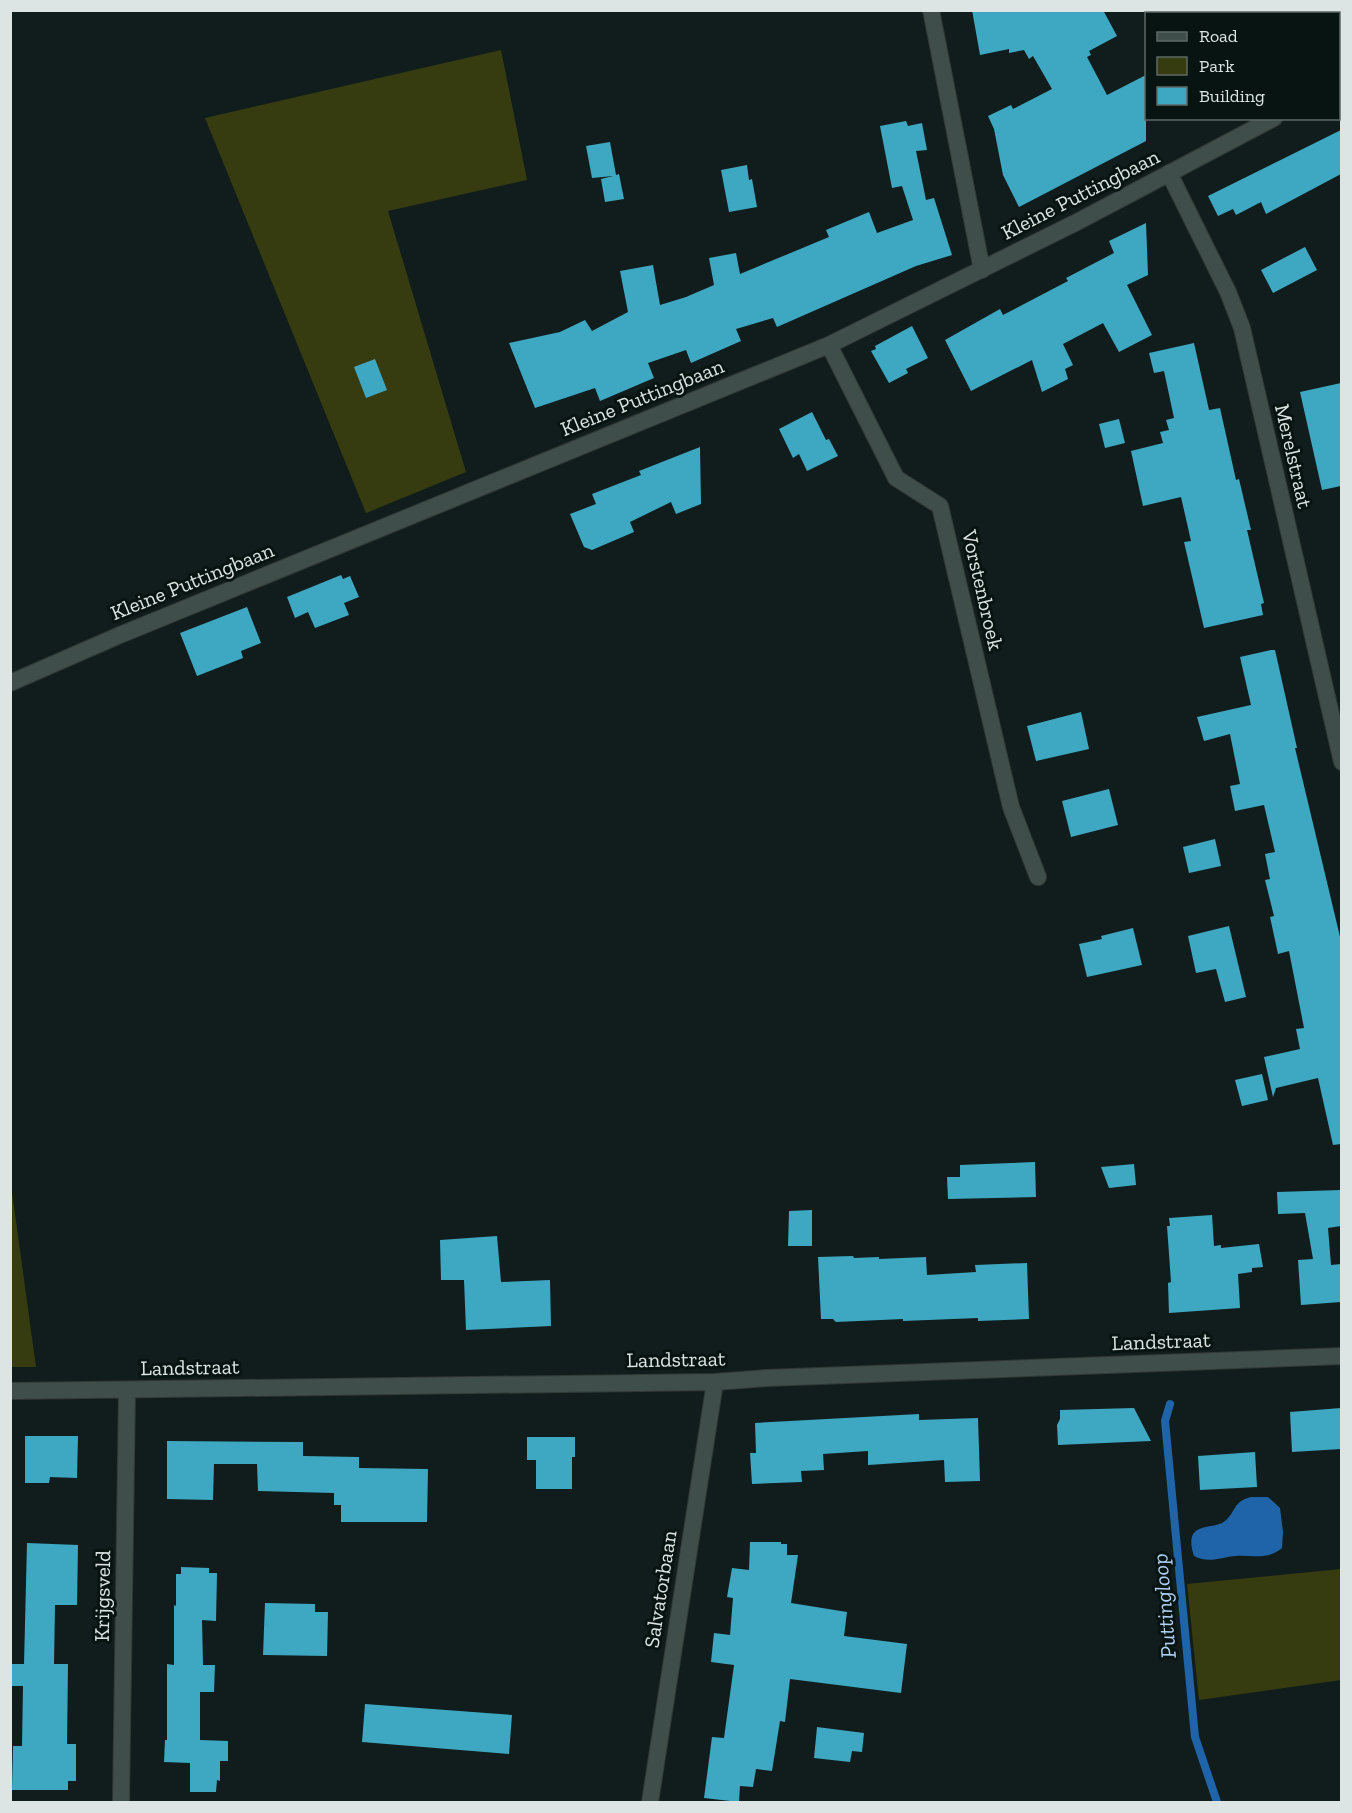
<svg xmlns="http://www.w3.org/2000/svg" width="1352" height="1813" font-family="'Zilla Slab',serif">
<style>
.green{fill:#363c10}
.water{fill:#1f64a9}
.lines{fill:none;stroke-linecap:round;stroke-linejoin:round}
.stream{stroke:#1f64a9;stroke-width:8}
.building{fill:#3ea8c3}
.minor-casing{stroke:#313937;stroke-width:18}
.minor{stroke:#3f4d4b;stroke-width:16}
.labels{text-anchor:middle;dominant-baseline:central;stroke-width:6;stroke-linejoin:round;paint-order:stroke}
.street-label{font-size:21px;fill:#dde5e4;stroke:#081412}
.water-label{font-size:22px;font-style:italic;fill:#b0d1f6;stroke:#081412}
</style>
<rect width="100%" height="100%" fill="#111d1c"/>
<path class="green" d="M 501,50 L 527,180 L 388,211 L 466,472 L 366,513 L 205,118 Z
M 10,1185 L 11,1185 L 36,1367 L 11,1367 Z
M 1341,1569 L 1341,1680 L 1199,1700 L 1187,1584 Z"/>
<path class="water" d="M 1251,1497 L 1268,1497 L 1280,1508 L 1283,1532 L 1282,1548 C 1268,1560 1253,1555 1236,1556 C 1221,1557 1209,1564 1194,1556 C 1182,1519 1214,1531 1225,1521 C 1237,1511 1232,1502 1251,1497 Z"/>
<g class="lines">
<path class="stream" d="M 1170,1404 L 1165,1421 L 1195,1737 L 1217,1802"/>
</g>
<path class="building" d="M 972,10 L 1103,10 L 1117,36 L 1089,51 L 1091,55 L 1087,57 L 1107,95 L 1146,75 L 1146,141 L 1019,207 L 1003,175 L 994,129 L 988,116 L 1011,105 L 1013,109 L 1052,89 L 1033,56 L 1029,59 L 1024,50 L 1009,53 L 1009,49 L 980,55 Z
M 906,121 L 908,126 L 922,123 L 927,150 L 916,151 L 926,200 L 934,198 L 952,255 L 916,266 L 777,327 L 773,318 L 736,329 L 741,341 L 691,363 L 686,350 L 648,363 L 654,378 L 600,401 L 595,388 L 535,408 L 509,343 L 560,332 L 585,320 L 592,331 L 628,312 L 620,271 L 653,265 L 660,305 L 686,297 L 714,285 L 709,258 L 736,253 L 740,274 L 829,237 L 826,230 L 869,212 L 877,233 L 913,220 L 902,186 L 892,188 L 880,126 Z
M 1341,130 L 1341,174 L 1266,214 L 1261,202 L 1236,215 L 1233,209 L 1218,216 L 1208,196 Z
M 610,142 L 616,175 L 619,174 L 624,199 L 605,202 L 601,179 L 613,176 L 592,178 L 586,146 Z
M 747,165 L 749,180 L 752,179 L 757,207 L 729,212 L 721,170 Z
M 1146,223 L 1148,275 L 1127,285 L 1152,335 L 1119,352 L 1103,323 L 1063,344 L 1073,365 L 1065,369 L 1068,379 L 1042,392 L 1032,360 L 971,391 L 945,340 L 1000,309 L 1003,315 L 1068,281 L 1066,278 L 1114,253 L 1109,241 Z
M 1305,247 L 1317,270 L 1273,293 L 1261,270 Z
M 912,326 L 928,358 L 906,369 L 908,373 L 889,383 L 871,351 L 876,349 L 875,346 Z
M 1194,343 L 1209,410 L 1220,408 L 1236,480 L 1239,479 L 1251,530 L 1247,530 L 1264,603 L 1261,604 L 1263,615 L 1204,628 L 1184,542 L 1191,541 L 1181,497 L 1143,506 L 1131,451 L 1163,443 L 1160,432 L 1169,430 L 1166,420 L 1174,418 L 1164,371 L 1154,373 L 1149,353 Z
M 375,359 L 387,390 L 366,398 L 354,367 Z
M 1341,383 L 1341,486 L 1322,490 L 1300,392 Z
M 812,412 L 826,440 L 829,439 L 838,456 L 807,471 L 799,454 L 793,458 L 779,429 Z
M 1119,419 L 1125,443 L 1105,448 L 1099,424 Z
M 700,447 L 701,504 L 676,514 L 671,502 L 630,522 L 634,532 L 592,550 L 584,547 L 570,514 L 596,504 L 592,494 L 641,475 L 639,471 Z
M 341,575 L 343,579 L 350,576 L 359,597 L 344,603 L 349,615 L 315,628 L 308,612 L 295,618 L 287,597 Z
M 247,607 L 261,643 L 241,651 L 243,658 L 197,676 L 180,633 Z
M 1271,650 L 1275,650 L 1297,748 L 1295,748 L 1341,941 L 1341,1144 L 1333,1145 L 1318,1078 L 1276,1088 L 1273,1097 L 1264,1057 L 1300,1049 L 1296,1029 L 1304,1028 L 1289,951 L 1278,954 L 1270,917 L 1274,916 L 1265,880 L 1270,879 L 1265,854 L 1275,852 L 1264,805 L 1235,811 L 1230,786 L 1240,784 L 1230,734 L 1204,741 L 1197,717 L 1251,705 L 1240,657 Z
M 1081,712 L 1089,749 L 1036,761 L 1027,726 Z
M 1109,789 L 1118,825 L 1071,837 L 1062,801 Z
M 1215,839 L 1221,866 L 1189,873 L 1183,847 Z
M 1229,926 L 1246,997 L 1225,1002 L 1216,969 L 1196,973 L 1188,936 Z
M 1133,928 L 1142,965 L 1087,977 L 1079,944 L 1102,939 L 1101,936 Z
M 1262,1074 L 1268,1100 L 1242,1106 L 1235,1080 Z
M 1035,1162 L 1036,1197 L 948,1199 L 947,1177 L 960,1177 L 960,1165 Z
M 1134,1164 L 1136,1185 L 1109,1188 L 1101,1167 Z
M 1341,1190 L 1341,1226 L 1328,1228 L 1331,1265 L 1341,1264 L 1341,1302 L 1301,1305 L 1298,1260 L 1313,1259 L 1305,1213 L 1278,1214 L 1277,1192 Z
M 812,1210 L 812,1246 L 788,1246 L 789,1211 Z
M 1212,1215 L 1214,1246 L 1221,1245 L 1221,1248 L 1259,1244 L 1263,1267 L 1252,1268 L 1252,1272 L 1238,1274 L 1240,1308 L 1169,1313 L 1168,1283 L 1171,1282 L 1167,1226 L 1170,1226 L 1169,1218 Z
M 497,1236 L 501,1282 L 550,1280 L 551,1326 L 466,1330 L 464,1280 L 441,1280 L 440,1240 Z
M 853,1256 L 854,1258 L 879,1257 L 879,1259 L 926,1257 L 927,1275 L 976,1272 L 975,1265 L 1027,1263 L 1029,1319 L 978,1321 L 978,1318 L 903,1321 L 903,1319 L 836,1322 L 833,1319 L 821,1319 L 818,1257 Z
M 1134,1408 L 1151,1441 L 1058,1445 L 1057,1425 L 1060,1419 L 1060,1410 Z
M 1341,1408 L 1341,1449 L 1292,1452 L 1290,1412 Z
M 919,1414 L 919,1420 L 978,1418 L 980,1481 L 945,1482 L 944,1460 L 868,1465 L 868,1451 L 823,1454 L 824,1470 L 801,1471 L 802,1482 L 752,1484 L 750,1453 L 756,1453 L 755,1423 Z
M 25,1436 L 78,1436 L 77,1478 L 50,1477 L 49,1483 L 25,1483 Z
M 527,1437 L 575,1437 L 575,1457 L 572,1457 L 572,1489 L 536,1489 L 536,1460 L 527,1460 Z
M 167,1441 L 303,1442 L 303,1456 L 359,1457 L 359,1468 L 428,1469 L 427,1522 L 341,1522 L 341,1505 L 334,1505 L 334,1493 L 258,1491 L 257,1464 L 214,1464 L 213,1500 L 167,1499 Z
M 1255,1452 L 1257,1487 L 1200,1490 L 1198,1456 Z
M 750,1542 L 781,1542 L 781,1544 L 787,1544 L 787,1555 L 798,1555 L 791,1603 L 847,1612 L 844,1636 L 907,1644 L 901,1693 L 790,1679 L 785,1722 L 780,1721 L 772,1771 L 756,1769 L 753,1787 L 740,1786 L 739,1802 L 704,1798 L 712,1737 L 724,1738 L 734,1665 L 711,1662 L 714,1633 L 730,1635 L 733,1598 L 727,1597 L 732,1568 L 749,1570 Z
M 27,1543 L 78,1545 L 77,1605 L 55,1605 L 54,1664 L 68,1664 L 67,1744 L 76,1744 L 76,1781 L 68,1781 L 68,1790 L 12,1790 L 13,1746 L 22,1746 L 23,1686 L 10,1686 L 11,1664 L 24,1664 Z
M 181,1567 L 209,1568 L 209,1573 L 217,1573 L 216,1621 L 202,1620 L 203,1665 L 215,1665 L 214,1692 L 200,1692 L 200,1740 L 228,1741 L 228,1761 L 220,1761 L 220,1781 L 217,1780 L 216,1792 L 190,1792 L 190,1763 L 164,1762 L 165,1740 L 167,1740 L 167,1664 L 174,1665 L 174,1605 L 176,1606 L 176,1574 L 181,1574 Z
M 265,1603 L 315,1604 L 315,1612 L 328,1612 L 327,1656 L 263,1655 Z
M 365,1704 L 512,1715 L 509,1754 L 362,1742 Z
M 817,1727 L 864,1733 L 862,1752 L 852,1751 L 850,1762 L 814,1758 Z"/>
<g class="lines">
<g class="minor-casing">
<path id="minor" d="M 931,10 L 982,270
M 1338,84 L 1342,83
M 1169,173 L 1228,292 L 1242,328 L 1342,762
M 829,345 L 896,478 L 940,506 L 1011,807 L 1038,877
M 10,683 L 120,635 L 829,345 L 1077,222 L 1274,118
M 10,1391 L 715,1382 L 767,1378 L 1342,1356
M 121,1802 L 127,1391
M 650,1802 L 715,1382"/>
</g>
<use href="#minor" class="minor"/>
</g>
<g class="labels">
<g class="street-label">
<text transform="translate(1080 194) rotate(-27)">Kleine Puttingbaan</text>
<text transform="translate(642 397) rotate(-22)">Kleine Puttingbaan</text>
<text transform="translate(1294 456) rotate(77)">Merelstraat</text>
<text transform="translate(192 581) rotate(-22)">Kleine Puttingbaan</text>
<text transform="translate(983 590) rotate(77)">Vorstenbroek</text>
<text transform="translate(1161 1341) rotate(-2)">Landstraat</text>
<text transform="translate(676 1359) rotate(-1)">Landstraat</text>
<text transform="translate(190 1367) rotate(-1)">Landstraat</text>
<text transform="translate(660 1589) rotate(-81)">Salvatorbaan</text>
<text transform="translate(102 1596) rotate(-89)">Krijgsveld</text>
</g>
<g class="water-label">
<text transform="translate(1164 1606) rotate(-95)">Puttingloop</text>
</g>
</g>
<rect width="1352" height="1813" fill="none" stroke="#dde5e4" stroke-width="24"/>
<rect x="1145" y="12" width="195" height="108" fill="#081412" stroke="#5d6866" stroke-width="1.5"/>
<rect x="1157" y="32" width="30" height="9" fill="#3f4d4b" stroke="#5d6866" stroke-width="1.5"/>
<text x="1199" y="42" font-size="18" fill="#dde5e4">Road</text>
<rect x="1157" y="57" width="30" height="18" fill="#363c10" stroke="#5d6866" stroke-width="1.5"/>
<text x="1199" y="72" font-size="18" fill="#dde5e4">Park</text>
<rect x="1157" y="87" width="30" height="18" fill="#3ea8c3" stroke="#5d6866" stroke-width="1.5"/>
<text x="1199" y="102" font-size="18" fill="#dde5e4">Building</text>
</svg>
